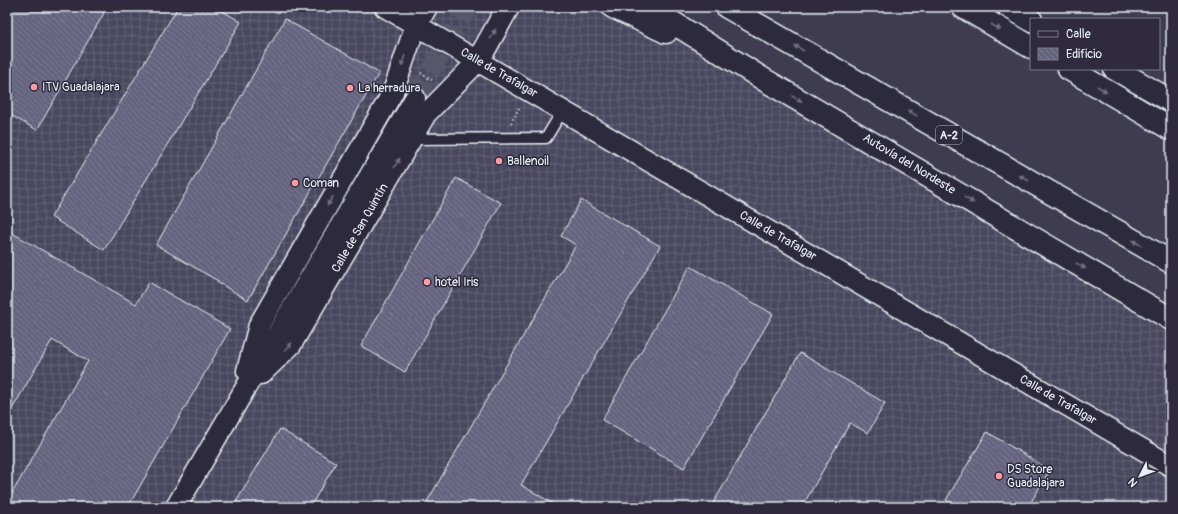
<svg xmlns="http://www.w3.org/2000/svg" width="1178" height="514" font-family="Pangolin,sans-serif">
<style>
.industrial{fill:url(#industrial-grid)}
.building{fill:url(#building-back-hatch);stroke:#e8f1f8}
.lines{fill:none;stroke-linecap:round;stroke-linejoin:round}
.street-tunnel{stroke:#58566a;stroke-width:20;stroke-dasharray:20 10;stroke-linecap:butt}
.lane-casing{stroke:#e8f1f8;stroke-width:13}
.street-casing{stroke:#e8f1f8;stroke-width:23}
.secondary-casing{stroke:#e8f1f8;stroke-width:25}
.highway-casing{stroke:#e8f1f8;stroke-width:25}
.path{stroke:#e8f1f8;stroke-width:2.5;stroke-dasharray:1 3;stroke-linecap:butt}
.lane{stroke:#2f2a3d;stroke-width:10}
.street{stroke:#2f2a3d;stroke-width:20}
.secondary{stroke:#2f2a3d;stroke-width:22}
.highway{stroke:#2f2a3d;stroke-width:22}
.oneway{fill:#70707e}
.poi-dot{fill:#ff9aa2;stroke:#2f2a3d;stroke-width:1.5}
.labels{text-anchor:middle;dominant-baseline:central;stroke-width:3;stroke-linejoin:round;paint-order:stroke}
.shield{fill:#2f2a3d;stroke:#b0b5c0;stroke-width:1}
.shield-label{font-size:11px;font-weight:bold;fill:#e8f1f8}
.street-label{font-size:12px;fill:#e8f1f8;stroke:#2f2a3d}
.poi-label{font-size:12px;fill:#e8f1f8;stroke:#2f2a3d;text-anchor:start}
</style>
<defs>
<pattern id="industrial-grid" width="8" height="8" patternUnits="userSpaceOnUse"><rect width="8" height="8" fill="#4a475f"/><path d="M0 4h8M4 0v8" fill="none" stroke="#646277"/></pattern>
<pattern id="building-back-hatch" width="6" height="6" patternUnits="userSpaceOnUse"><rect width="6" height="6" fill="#65647f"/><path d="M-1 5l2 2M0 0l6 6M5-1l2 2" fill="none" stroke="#7b7b92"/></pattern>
</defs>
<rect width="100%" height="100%" fill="#3f3b51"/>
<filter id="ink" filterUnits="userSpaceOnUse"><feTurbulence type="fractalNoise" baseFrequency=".025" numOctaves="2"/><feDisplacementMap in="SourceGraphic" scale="8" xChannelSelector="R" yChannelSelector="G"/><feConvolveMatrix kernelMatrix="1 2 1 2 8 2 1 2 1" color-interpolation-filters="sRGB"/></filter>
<g filter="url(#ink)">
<path class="industrial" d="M 7,7 L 634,7 L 1171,319 L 1171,507 L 7,507 Z"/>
<path class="building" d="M 7,7 L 94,7 L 104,13 L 37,130 L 7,113 Z
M 178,7 L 216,7 L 241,22 L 104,250 L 51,217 Z
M 285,19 L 379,73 L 248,300 L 217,282 L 218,281 L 156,245 Z
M 456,178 L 501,203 L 405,372 L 361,346 Z
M 581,200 L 660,246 L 521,485 L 559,507 L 424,507 L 576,245 L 561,236 Z
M 7,230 L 136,304 L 149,282 L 230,329 L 128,507 L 7,507 L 7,502 L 88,361 L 52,340 L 7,418 Z
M 690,266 L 773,314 L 684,468 L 602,420 Z
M 800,353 L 885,403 L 868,433 L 850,423 L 802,507 L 711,507 Z
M 280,429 L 336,463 L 310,507 L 233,507 Z
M 987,432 L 1050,470 L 1028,507 L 958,507 L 946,500 Z"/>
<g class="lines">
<path class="street-tunnel" d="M 415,98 L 468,7"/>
<g class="lane-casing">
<path id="lane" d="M 412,139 L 546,138 L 563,110"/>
</g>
<g class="street-casing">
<path id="street" d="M 385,7 L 1171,466
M 247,371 L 259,325 L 393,92 L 416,24
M 261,374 L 291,345 L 426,114 L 478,61
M 176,507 L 415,98"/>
</g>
<g class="secondary-casing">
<path id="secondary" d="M 963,7 L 1031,47
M 1009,7 L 1031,20
M 1069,69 L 1171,129
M 1115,69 L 1171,101"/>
</g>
<g class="highway-casing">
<path id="highway" d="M 613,7 L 666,32
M 648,7 L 763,79 L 1171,319
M 727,7 L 1171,262
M 416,24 L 426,7
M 478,61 L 508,7"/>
</g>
<path class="path" d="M 421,73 L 432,80
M 511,123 L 519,108"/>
<use href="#lane" class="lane"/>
<use href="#street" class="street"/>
<use href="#secondary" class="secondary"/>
<use href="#highway" class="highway"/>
</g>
<defs><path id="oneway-solid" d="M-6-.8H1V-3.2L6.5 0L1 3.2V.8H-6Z"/></defs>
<g class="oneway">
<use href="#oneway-solid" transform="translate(996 27) rotate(30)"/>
<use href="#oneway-solid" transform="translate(493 34) rotate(-61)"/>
<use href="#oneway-solid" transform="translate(799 48) rotate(-150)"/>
<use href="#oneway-solid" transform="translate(403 61) rotate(109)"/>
<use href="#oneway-solid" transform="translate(1102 89) rotate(30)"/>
<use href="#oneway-solid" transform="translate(797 99) rotate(30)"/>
<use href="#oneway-solid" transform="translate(912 113) rotate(-150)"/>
<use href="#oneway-solid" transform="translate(397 163) rotate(-60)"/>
<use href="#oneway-solid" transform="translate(1024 178) rotate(-150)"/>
<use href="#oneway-solid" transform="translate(969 200) rotate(31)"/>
<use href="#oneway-solid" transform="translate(330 201) rotate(120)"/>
<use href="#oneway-solid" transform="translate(1137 243) rotate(-150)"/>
<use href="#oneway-solid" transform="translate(1081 266) rotate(31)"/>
<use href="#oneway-solid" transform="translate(288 347) rotate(-49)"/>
</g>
</g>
<g class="poi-dot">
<circle cx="34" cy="87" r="4"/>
<circle cx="350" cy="88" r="4"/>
<circle cx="499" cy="161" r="4"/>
<circle cx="295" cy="183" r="4"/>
<circle cx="427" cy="282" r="4"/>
<circle cx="999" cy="476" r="4"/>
</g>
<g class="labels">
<rect class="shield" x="936" y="126" width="26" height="18" rx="3"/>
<g class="shield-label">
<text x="949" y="135">A-2</text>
</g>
<g class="street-label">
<text transform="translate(499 73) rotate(30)">Calle de Trafalgar</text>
<text transform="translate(909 164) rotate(31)">Autovía del Nordeste</text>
<text transform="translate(360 228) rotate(-60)">Calle de San Quintín</text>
<text transform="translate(778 236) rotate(30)">Calle de Trafalgar</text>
<text transform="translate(1058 400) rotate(30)">Calle de Trafalgar</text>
</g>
<g class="poi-label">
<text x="42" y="87">ITV Guadalajara</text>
<text x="358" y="88">La herradura</text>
<text x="507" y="161">Ballenoil</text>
<text x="303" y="183">Coman</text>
<text x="435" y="282">hotel Iris</text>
<text x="1007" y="469">DS Store<tspan x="1007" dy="14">Guadalajara</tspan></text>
</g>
</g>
<rect width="1178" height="514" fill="none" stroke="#2f2a3d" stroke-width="24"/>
<rect x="12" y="12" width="1154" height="490" fill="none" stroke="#e8f1f8" stroke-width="1.5" filter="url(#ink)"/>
<rect x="1030" y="18" width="130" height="52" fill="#2f2a3d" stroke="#797a88"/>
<rect x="1038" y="31" width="20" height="6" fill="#2f2a3d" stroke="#797a88"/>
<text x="1066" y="38" font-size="12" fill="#e8f1f8">Calle</text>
<rect x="1038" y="48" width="20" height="12" fill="url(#building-back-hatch)" stroke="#797a88"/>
<text x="1066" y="58" font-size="12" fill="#e8f1f8">Edificio</text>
<g transform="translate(1140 476) rotate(228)" stroke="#2f2a3d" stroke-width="3" paint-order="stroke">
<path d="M0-3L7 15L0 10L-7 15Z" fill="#e8f1f8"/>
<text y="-6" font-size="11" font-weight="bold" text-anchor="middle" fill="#e8f1f8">N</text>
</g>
</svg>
